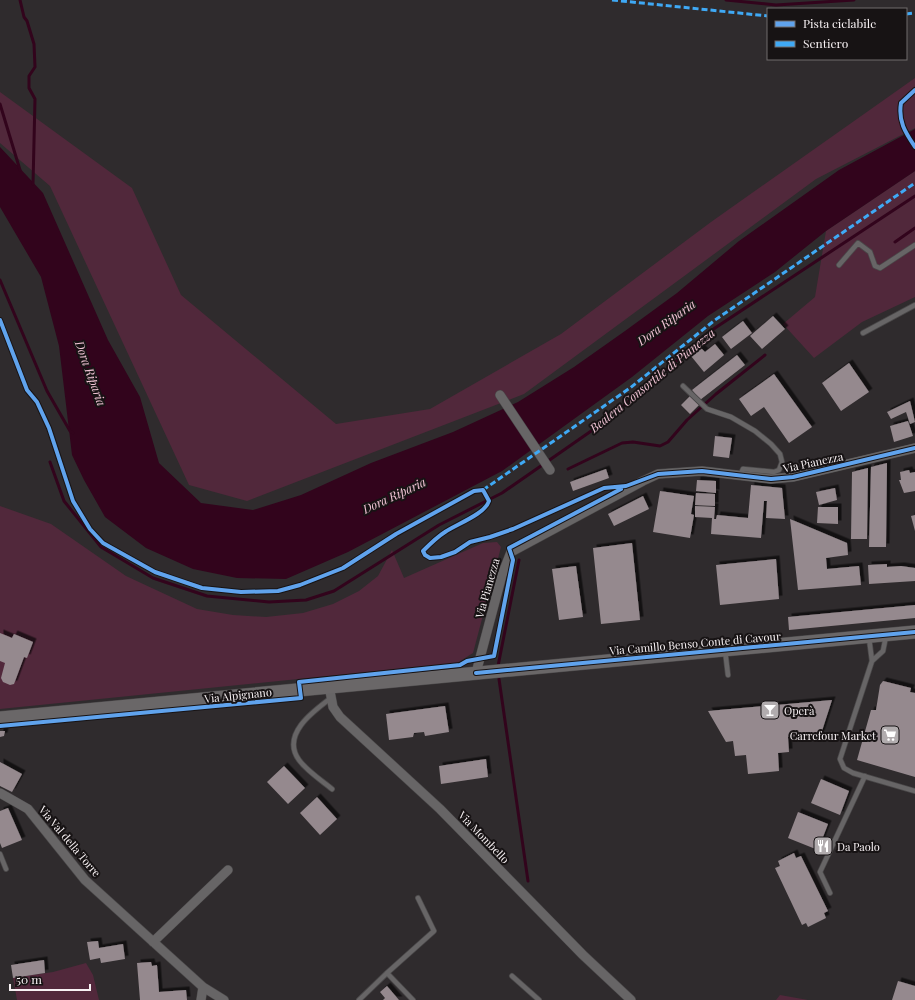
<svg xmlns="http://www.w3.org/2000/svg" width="915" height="1000" font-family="'Playfair Display',serif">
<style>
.green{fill:#51283b}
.water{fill:#32041c}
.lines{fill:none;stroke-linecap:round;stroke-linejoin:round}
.stream{stroke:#32041c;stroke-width:3}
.building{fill:#95898e;filter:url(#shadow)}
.lane-casing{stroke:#4a4849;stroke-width:6}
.street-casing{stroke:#4a4849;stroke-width:10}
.secondary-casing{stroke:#4a4849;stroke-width:14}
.lane{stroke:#676566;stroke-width:4.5}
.street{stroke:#676566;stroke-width:9}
.secondary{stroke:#6a6768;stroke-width:13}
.quiet{stroke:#3fa9f5;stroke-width:3;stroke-dasharray:6 3;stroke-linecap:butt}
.cycleway-casing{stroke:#171314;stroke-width:6}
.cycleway{stroke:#60a3ed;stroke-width:4}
.labels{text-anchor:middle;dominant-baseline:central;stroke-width:4;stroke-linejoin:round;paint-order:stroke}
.street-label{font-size:11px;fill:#f7f1f3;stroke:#171314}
.poi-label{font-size:11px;fill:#f7f1f3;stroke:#171314;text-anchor:start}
.water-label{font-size:12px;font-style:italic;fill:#f3c6d7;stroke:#171314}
</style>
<defs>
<filter id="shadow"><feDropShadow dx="3.5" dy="-3.5" stdDeviation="0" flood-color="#0009"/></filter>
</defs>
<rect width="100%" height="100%" fill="#2f2b2d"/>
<path class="green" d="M 915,78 L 915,128 L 816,179 L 524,394 L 247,501 L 189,485 L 50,186 L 0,143 L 0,92 L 132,188 L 181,295 L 336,424 L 430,409 L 561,334 L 711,222 Z
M 915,171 L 915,297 L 862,322 L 814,358 L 783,324 L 815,297 L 826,231 Z
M 0,506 L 51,524 L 126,576 L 197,609 L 233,615 L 266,617 L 303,613 L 333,604 L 359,591 L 378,576 L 392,550 L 404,578 L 483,543 L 497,542 L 501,547 L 473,653 L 457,663 L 0,709 Z
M 86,963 L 93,975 L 99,1000 L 17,1000 L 13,978 L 53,972 Z
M 780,995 L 808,1000 L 776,1000 Z"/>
<path class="water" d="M 915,129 L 915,171 L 826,231 L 775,272 L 708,316 L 632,377 L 502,471 L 348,552 L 286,579 L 237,578 L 193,569 L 146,548 L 105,517 L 84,480 L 72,455 L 59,346 L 41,277 L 0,207 L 0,147 L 43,193 L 108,340 L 140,397 L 159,463 L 201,503 L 253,510 L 301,495 L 371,463 L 453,432 L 518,402 L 574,367 L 625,331 L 677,293 L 739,241 L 839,170 Z"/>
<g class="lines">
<path class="stream" d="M 20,0 L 24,17 L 27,21 L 34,44 L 35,67 L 29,76 L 29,88 L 35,99 L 33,184
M 726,0 L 776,5 L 854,0
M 0,104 L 20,170
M 895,242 L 915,228
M 0,280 L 47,391 L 70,431 L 73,433
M 50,462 L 64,501 L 101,547 L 153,578 L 207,596 L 269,602 L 306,600 L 334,591 L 439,525 L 502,493 L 607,420 L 715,328 L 915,196
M 568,469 L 622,443 L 633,442 L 660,446 L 668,442 L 687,420 L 716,394 L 765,355
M 498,666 L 519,560
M 499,679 L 528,881"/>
</g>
<path class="building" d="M 773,316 L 785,329 L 762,349 L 750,336 Z
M 743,321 L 752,333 L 731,349 L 722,337 Z
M 715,344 L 724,355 L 704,372 L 691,356 L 701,348 L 705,352 Z
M 737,355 L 745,365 L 700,400 L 692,390 Z
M 849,363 L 869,392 L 841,411 L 822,383 Z
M 774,374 L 812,427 L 789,443 L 764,407 L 751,416 L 739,399 Z
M 690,396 L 699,405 L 690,414 L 681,405 Z
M 910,401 L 915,422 L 910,424 L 906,412 L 891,419 L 887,412 Z
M 908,421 L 913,436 L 894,442 L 890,426 Z
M 715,436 L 732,438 L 729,458 L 713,456 Z
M 887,463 L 886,547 L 869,547 L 871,467 Z
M 868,468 L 867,539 L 851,539 L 852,472 Z
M 606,469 L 609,478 L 573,491 L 570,482 Z
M 909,470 L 910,473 L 915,472 L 915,491 L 904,493 L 899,480 L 901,480 L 900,472 Z
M 697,480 L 716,481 L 716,493 L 696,491 Z
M 751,485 L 782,488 L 785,519 L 766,518 L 767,501 L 764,501 L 761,538 L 711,534 L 712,518 L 695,517 L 695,506 L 715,507 L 714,519 L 716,519 L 717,515 L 748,518 Z
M 835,488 L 837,500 L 819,505 L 816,492 Z
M 660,491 L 694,496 L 691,514 L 694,515 L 690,538 L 653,532 Z
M 696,493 L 715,494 L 715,506 L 695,505 Z
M 643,496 L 649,509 L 614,526 L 608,514 Z
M 818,507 L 838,507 L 838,524 L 817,523 Z
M 915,515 L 915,531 L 911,516 Z
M 790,519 L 847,543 L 848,555 L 826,558 L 827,569 L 859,566 L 861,585 L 798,590 Z
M 632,543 L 640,620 L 601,624 L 593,548 Z
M 776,559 L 779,599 L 720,605 L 716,565 Z
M 887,564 L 887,567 L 901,566 L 915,568 L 915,581 L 869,584 L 868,565 Z
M 576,566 L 583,617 L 559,620 L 552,569 Z
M 915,605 L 915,618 L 789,630 L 788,617 Z
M 0,633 L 12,638 L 14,634 L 33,642 L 27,658 L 24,657 L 14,684 L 10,685 L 3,682 L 1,678 L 5,663 L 0,661 Z
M 883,681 L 911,688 L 910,692 L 915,693 L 915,777 L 857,760 L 871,710 L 876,710 L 880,685 Z
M 832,700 L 821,734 L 788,737 L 789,752 L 778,753 L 779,771 L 748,774 L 746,755 L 735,756 L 733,741 L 726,742 L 708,711 Z
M 445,706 L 449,732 L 425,736 L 424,732 L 414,733 L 413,737 L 389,740 L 386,714 Z
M 0,731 L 5,731 L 4,736 L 0,737 Z
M 486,759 L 488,777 L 441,784 L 439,766 Z
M 0,762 L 22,774 L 12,792 L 0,786 Z
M 284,766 L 305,788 L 288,804 L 267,782 Z
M 821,779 L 849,791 L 840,815 L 811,803 Z
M 317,797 L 337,819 L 320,835 L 300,813 Z
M 8,808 L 22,840 L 2,848 L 0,843 L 0,811 Z
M 798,812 L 828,824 L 818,850 L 788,838 Z
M 794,853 L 796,858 L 801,856 L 828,911 L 824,913 L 826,918 L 808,927 L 806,923 L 802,925 L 775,868 L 780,866 L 778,861 Z
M 98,941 L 99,948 L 123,944 L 125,959 L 101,963 L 100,958 L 90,960 L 87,942 Z
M 44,960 L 45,973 L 13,978 L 11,965 Z
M 151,962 L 152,966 L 157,965 L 159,992 L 186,990 L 187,1000 L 140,1000 L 137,963 Z
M 898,981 L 915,986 L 915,1000 L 892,1000 Z
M 387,986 L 399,1000 L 383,1000 L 385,998 L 380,992 Z"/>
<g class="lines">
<g class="lane-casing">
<path id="lane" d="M 839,265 L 858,243 L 870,252 L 875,266 L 880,268 L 915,245
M 863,333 L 915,305
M 683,386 L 707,409 L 731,417 L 755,431 L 771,444 L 780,454 L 782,462 L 779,470 L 774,472 L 743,469 L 740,476
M 869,638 L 872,661 L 840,759 L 844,768 L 853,773 L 915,791
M 725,650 L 728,675
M 872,661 L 883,651 L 886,636
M 331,698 C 312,712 281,735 299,760 C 307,771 321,780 332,789
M 0,854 L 6,869
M 830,893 L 820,872 L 865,776
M 387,973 L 434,931 L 418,898
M 512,976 L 539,1000
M 359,1000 L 387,973 L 413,1000"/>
</g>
<g class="street-casing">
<path id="street" d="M 500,395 L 550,470
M 476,673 L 502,575 L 511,552 L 643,481 L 658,474 L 702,471 L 771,479 L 793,477 L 915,448
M 329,686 L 333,707 L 340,717 L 440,809 L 583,955 L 631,1000
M 0,793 L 28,809 L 85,880 L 203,987 L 224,1000
M 153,942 L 228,870
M 201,1000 L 203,987"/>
</g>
<g class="secondary-casing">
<path id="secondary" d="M 0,718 L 915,632"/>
</g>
<use href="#lane" class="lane"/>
<use href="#street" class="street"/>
<use href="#secondary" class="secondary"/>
<path class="quiet" d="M 612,0 L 768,16
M 906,14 L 915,13
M 483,490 L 630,388 L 715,320 L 915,183"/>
<g class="cycleway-casing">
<path id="cycleway" d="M 915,90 L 901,103 C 898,121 905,132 915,147
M 0,320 L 27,390 L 37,402 L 49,428 L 73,501 L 90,529 L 103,543 L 155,572 L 202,588 L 241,592 L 278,591 L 300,585 L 343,568 L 396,534 L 474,491 L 483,490 L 489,501 C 485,514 457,524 445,532 C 437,537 430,544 423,551 L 425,555 L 430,558 L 441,557 L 455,552 L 470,542 L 490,537 L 513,529 L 604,488 L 626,486 L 658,474 L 702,471 L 771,479 L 793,477 L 915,448
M 476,673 L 915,632
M 0,726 L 301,698 L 299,682 L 460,665 L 467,661 L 494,656 L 513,560 L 509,548 L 621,489"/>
</g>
<use href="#cycleway" class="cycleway"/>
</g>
<defs>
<g id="bar-square" transform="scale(1)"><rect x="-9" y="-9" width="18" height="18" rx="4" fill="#b1acae" stroke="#171314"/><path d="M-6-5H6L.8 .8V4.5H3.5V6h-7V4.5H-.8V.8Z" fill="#fff"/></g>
<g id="supermarket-square" transform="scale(1)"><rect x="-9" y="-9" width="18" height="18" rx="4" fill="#b1acae" stroke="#171314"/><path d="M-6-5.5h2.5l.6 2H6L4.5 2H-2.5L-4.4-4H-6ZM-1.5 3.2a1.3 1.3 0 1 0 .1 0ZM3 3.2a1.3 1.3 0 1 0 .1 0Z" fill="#fff"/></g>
<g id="restaurant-square" transform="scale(1)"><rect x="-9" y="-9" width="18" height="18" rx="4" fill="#b1acae" stroke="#171314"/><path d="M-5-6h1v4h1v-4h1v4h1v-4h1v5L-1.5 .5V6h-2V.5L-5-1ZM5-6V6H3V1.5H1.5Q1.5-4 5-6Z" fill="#fff"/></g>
</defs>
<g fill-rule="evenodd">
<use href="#bar-square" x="770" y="710"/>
<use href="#supermarket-square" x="890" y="735"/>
<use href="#restaurant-square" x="823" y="846"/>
</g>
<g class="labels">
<g class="street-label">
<text transform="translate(813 462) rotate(-12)">Via Pianezza</text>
<text transform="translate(487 588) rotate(-74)">Via Pianezza</text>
<text transform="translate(695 643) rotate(-5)">Via Camillo Benso Conte di Cavour</text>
<text transform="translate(238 695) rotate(-6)">Via Alpignano</text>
<text transform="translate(484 837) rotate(46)">Via Mombello</text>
<text transform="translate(70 841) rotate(50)">Via Val della Torre</text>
</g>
<g class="poi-label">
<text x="784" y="710">Operà</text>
<text x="876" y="735" text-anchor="end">Carrefour Market</text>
<text x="837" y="846">Da Paolo</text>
</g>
<g class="water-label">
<text transform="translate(666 322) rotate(-36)">Dora Riparia</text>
<text transform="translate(91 373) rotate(70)">Dora Riparia</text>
<text transform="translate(652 380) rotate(-39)">Bealera Consortile di Pianezza</text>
<text transform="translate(394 495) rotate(-25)">Dora Riparia</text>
</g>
</g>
<rect x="767" y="8" width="140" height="52" fill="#171314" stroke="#716c6d"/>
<rect x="775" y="21" width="20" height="6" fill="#60a3ed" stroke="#716c6d"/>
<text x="803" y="28" font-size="12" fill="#f7f1f3">Pista ciclabile</text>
<rect x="775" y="41" width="20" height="6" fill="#3fa9f5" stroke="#716c6d"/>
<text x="803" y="48" font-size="12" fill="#f7f1f3">Sentiero</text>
<path d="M10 984v6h80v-6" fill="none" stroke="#f7f1f3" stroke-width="2"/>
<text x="16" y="984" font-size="12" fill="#f7f1f3" stroke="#171314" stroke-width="3" paint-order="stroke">50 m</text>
</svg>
